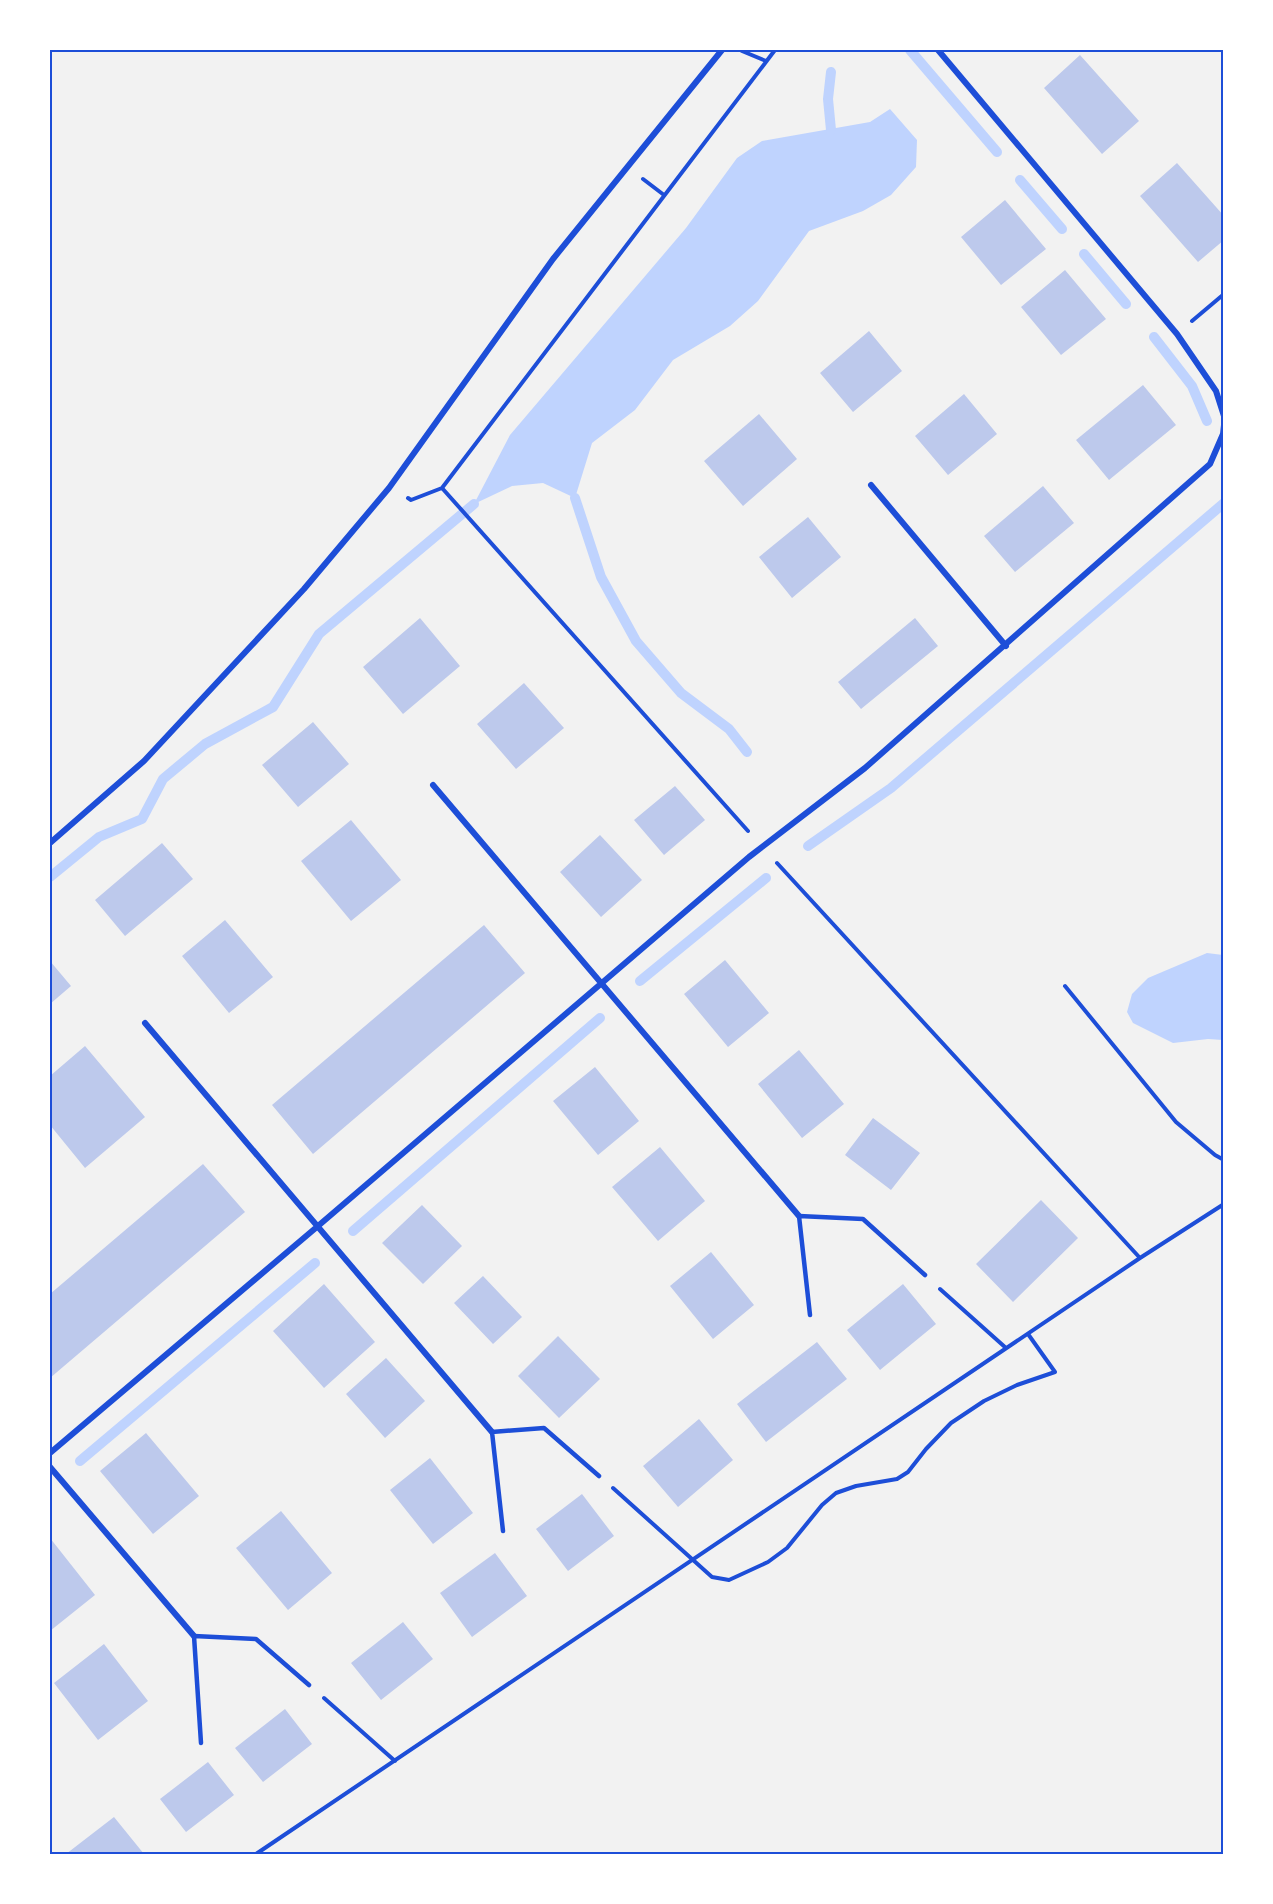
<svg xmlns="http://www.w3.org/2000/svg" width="1273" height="1904" font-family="Bitter,serif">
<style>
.water{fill:#bfd3fe}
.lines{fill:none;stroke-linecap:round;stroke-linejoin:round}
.stream{stroke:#bfd3fe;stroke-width:10}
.building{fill:#bdc9ec}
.path{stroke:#1d4ed8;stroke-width:4}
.service{stroke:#1d4ed8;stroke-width:4.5}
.minor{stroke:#1d4ed8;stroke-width:6}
.neatline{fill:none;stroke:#1d4ed8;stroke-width:2}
</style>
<rect width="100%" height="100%" fill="#f2f2f2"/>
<path class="water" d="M 890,109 L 917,140 L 916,167 L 891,195 L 863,211 L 809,231 L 758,301 L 730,326 L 673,360 L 635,410 L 592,443 L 575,498 L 543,483 L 512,486 L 474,504 L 510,435 L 686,228 L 737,158 L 762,141 L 870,122 Z
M 1207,953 L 1223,955 L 1223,1040 L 1208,1039 L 1173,1043 L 1133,1023 L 1127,1012 L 1132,994 L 1148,978 Z"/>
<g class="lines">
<path class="stream" d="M 910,50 L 997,152
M 831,130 L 828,99 L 831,72
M 1020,180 L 1062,229
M 1084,254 L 1126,304
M 1154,337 L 1192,386 L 1207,421
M 575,498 L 601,577 L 636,641 L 681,693 L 729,729 L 747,752
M 808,846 L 891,788 L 1224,503
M 50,877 L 99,837 L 142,819 L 163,779 L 205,744 L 273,707 L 319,634 L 474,504
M 640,981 L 766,878
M 353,1231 L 600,1018
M 80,1461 L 315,1263"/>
</g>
<path class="building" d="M 1080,55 L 1139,121 L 1102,154 L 1044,88 Z
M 1177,163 L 1224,216 L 1224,240 L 1198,262 L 1140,196 Z
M 1005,200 L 1046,249 L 1001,285 L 961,237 Z
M 1065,270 L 1106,319 L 1061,355 L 1021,307 Z
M 869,331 L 902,371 L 853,412 L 820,373 Z
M 1143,385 L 1176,425 L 1109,480 L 1076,440 Z
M 964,394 L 997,434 L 948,475 L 915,436 Z
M 759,414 L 797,459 L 743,506 L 704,461 Z
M 1043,486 L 1074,523 L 1015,572 L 984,536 Z
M 808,517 L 841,557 L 792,598 L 759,557 Z
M 420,618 L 460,666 L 403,714 L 363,667 Z
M 915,618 L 938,646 L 861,709 L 838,682 Z
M 524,683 L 564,728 L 516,769 L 477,724 Z
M 313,722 L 349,764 L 298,807 L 262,765 Z
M 675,786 L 705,820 L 664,855 L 634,820 Z
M 351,820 L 401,880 L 351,921 L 301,861 Z
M 600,835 L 642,880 L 601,917 L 560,872 Z
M 162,843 L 193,879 L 125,936 L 95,900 Z
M 225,920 L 273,977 L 229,1013 L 182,956 Z
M 484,925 L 525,973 L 313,1154 L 272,1105 Z
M 725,960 L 769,1013 L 728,1047 L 684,994 Z
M 50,961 L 71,986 L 50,1004 Z
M 85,1046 L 145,1117 L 85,1168 L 50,1125 L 50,1076 Z
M 799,1050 L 844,1104 L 802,1138 L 758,1084 Z
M 595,1067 L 639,1121 L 598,1155 L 553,1101 Z
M 873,1118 L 920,1153 L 891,1190 L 845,1155 Z
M 660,1147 L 705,1201 L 658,1241 L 612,1187 Z
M 203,1164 L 245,1212 L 50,1378 L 50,1294 Z
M 1041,1200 L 1078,1238 L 1013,1302 L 976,1264 Z
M 422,1205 L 462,1246 L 423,1284 L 382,1243 Z
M 711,1252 L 754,1305 L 713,1339 L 670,1286 Z
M 483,1276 L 522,1317 L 493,1344 L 454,1303 Z
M 324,1284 L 375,1342 L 324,1388 L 273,1331 Z
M 903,1284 L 936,1324 L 880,1370 L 847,1330 Z
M 558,1336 L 600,1379 L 559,1418 L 518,1376 Z
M 817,1342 L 847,1379 L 766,1442 L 737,1404 Z
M 386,1358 L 425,1401 L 385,1438 L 346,1394 Z
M 699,1419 L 733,1460 L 678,1507 L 643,1466 Z
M 146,1433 L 199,1496 L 153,1534 L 100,1471 Z
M 430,1458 L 473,1513 L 433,1544 L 390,1490 Z
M 582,1494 L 614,1536 L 568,1571 L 536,1529 Z
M 281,1511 L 332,1573 L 288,1610 L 236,1548 Z
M 50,1538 L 95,1595 L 50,1631 Z
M 495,1553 L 527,1596 L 472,1637 L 440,1593 Z
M 403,1622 L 433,1659 L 381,1700 L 351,1663 Z
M 104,1644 L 148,1701 L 98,1740 L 54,1683 Z
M 285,1709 L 312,1744 L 263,1782 L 235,1748 Z
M 208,1762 L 234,1795 L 186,1832 L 160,1799 Z
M 114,1817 L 144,1854 L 66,1854 Z"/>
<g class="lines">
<path class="path" d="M 742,51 L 766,61
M 643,179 L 664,195
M 1192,321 L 1224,294
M 442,488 L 748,831
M 408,498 L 411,500 L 442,488 L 775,50
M 777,863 L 1140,1258
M 1065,986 L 1176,1122 L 1215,1155 L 1224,1160
M 940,1289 L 1006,1348
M 613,1488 L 712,1577 L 729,1580 L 768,1562 L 787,1548 L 822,1505 L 836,1493 L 856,1486 L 897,1479 L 908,1472 L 926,1449 L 951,1423 L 984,1401 L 1017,1385 L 1055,1372 L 1028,1334
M 324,1698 L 395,1761
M 256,1854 L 1140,1258 L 1224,1204"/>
<path class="service" d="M 810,1315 L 799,1216 L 863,1219 L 925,1275
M 503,1531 L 492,1432 L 544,1428 L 599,1476
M 201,1743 L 194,1636 L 256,1639 L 309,1685"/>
<path class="minor" d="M 938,50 L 1177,334 L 1216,391 L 1224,416
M 871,485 L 1006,646
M 433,785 L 799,1216
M 50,843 L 144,761 L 304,589 L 389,488 L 553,259 L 722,50
M 145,1023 L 492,1432
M 50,1453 L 318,1226 L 749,857 L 865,768 L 1210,464 L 1223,434 L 1224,425
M 50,1467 L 194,1636"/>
</g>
<rect width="1273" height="1904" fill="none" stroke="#ffffff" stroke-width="102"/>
<rect x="51" y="51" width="1171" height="1802" class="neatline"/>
</svg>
